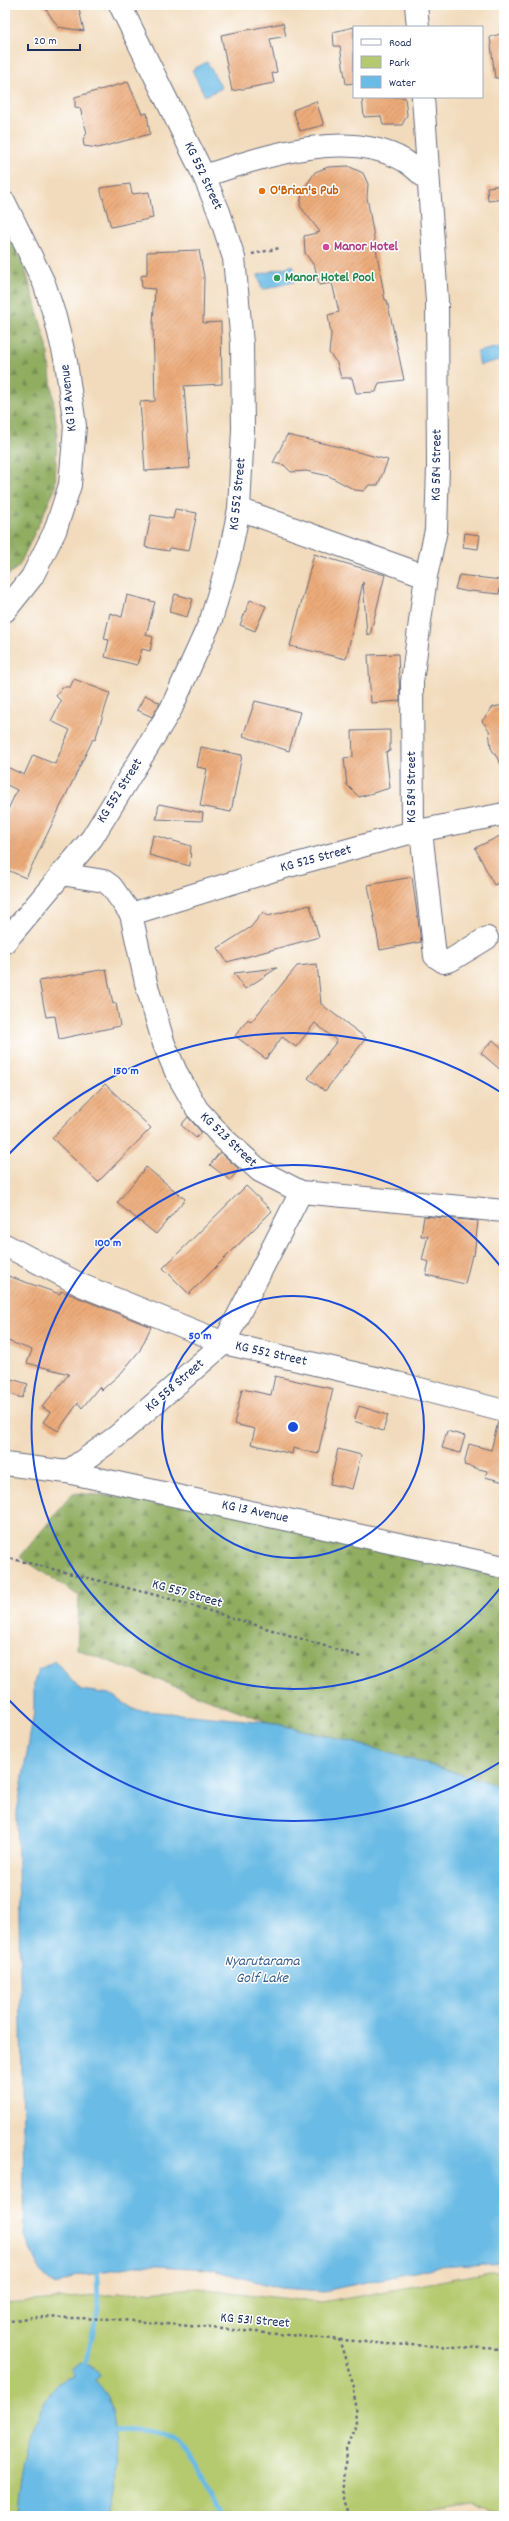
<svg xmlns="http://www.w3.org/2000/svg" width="509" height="2521" font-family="Dekko,sans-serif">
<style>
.green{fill:#b5c96e;stroke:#687c66}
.forest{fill:url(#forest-firs);stroke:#566e60}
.water{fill:#6abbe5;stroke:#4275a2}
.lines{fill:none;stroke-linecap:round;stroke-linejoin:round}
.stream{stroke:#6abbe5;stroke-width:5}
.building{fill:url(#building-hatch)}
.minor-casing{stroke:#666b7f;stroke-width:24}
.path{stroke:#666b7f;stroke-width:2.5;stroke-dasharray:3 3;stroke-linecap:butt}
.minor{stroke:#fff;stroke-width:22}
.ring{fill:none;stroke:#1d4ed8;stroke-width:2}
.food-dot{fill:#e8710a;stroke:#fff;stroke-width:1.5}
.hotel-dot{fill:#d1479c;stroke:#fff;stroke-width:1.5}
.leisure-dot{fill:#2e9e5b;stroke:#fff;stroke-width:1.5}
.labels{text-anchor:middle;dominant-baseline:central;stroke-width:3;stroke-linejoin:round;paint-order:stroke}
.street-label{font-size:14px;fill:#1b2f5e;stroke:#fff}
.food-label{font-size:14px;font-weight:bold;fill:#c56008;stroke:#fff;text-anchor:start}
.hotel-label{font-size:14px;font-weight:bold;fill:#b23c85;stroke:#fff;text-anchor:start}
.leisure-label{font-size:14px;font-weight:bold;fill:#27864d;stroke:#fff;text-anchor:start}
.water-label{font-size:15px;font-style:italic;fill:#37608d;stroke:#fff}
.centre{fill:#1d4ed8;stroke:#fff;stroke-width:2}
.ring-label{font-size:12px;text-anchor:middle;font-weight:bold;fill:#1d4ed8;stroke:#fff;stroke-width:3;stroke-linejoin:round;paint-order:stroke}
</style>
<defs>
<pattern id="forest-firs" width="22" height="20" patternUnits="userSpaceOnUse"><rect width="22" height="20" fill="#90ad61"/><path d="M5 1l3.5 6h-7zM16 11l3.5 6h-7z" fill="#758d53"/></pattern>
<pattern id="building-hatch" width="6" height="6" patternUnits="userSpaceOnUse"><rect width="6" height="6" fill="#ecab79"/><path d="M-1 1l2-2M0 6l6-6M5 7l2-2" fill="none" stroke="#ca936b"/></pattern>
</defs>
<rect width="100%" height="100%" fill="#fff"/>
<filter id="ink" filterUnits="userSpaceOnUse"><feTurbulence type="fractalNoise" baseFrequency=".025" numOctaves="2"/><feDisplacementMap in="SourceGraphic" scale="8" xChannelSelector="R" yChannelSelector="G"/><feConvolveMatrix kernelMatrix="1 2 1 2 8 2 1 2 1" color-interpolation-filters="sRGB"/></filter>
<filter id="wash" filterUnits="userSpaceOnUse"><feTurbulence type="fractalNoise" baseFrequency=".012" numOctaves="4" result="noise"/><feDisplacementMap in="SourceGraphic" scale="16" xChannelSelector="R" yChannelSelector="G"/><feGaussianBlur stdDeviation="0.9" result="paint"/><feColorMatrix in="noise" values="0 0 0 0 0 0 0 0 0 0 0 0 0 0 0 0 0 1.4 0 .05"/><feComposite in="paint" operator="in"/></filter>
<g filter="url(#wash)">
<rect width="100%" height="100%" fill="#f2dbbc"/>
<path class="green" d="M 489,2272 L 504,2272 L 504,2515 L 472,2505 L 402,2516 L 5,2516 L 5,2303 L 198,2288 L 322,2303 Z"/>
<path class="forest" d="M 5,229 L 25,268 L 47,346 L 57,431 L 55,489 L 19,566 L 5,578 Z
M 73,1493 L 198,1503 L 504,1578 L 504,1787 L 352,1742 L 268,1722 L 77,1649 L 79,1596 L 20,1557 Z"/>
<path class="water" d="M 207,62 L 222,88 L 205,96 L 192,70 Z
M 293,265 L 297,281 L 262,290 L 258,275 Z
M 504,346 L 504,359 L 480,365 L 477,352 Z
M 55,1661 L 81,1690 L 110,1694 L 135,1710 L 268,1722 L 352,1742 L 504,1787 L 504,2263 L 438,2267 L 324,2291 L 281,2288 L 208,2269 L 140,2265 L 76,2276 L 55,2286 L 40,2272 L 25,2237 L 17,1812 L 34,1712 L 34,1683 L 38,1670 Z
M 81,2362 L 92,2365 L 100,2376 L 95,2380 C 99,2385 105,2391 108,2397 C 121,2429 116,2484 106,2516 L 17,2516 C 17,2484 34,2400 62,2381 C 65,2379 70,2377 74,2376 L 71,2369 Z"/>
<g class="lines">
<path class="stream" d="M 86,2364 L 98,2309 L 97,2272
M 114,2431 C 188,2426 194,2457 220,2516"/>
</g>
<g id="blocks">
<path class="building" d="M 43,5 L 78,5 L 84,31 L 58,27 Z
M 283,23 L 286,36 L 270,39 L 277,72 L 272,73 L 274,83 L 232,91 L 221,35 Z
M 354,27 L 354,83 L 346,84 L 340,46 L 334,46 L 333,32 Z
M 504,33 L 504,78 L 495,78 L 490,37 Z
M 128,82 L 142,114 L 147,113 L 150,134 L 98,148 L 84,146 L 83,139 L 87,133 L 80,108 L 75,107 L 75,97 Z
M 362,97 L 405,97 L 407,115 L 402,125 L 383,125 L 381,116 L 364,117 Z
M 316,101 L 324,125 L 300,131 L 293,110 Z
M 348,166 L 363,173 L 368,184 L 367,197 L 385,300 L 387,300 L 404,380 L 379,383 L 376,392 L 356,393 L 352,378 L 341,378 L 337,363 L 329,353 L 331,334 L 328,315 L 339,312 L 332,283 L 319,285 L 315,267 L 305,253 L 304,236 L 320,232 L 300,206 L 302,192 L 315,172 L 328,167 Z
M 130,184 L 132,194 L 149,192 L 153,218 L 111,227 L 100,188 Z
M 504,185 L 504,199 L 488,201 L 487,187 Z
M 199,250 L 204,277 L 203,323 L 221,322 L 222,384 L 184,386 L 190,468 L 145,471 L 140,402 L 155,401 L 153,325 L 155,289 L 142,288 L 141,276 L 147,274 L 147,252 Z
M 287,435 L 335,446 L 388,460 L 378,485 L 369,485 L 364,491 L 355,490 L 329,476 L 306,471 L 291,472 L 284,465 L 273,463 Z
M 175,509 L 197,513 L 189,551 L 170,548 L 169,551 L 145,547 L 151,515 L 173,519 Z
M 465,533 L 480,535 L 478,549 L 463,547 Z
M 314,554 L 385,575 L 370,635 L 367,634 L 363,582 L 346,659 L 290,646 Z
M 459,575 L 501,580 L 499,594 L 470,591 L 469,592 L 455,589 Z
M 175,594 L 193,599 L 187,617 L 169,612 Z
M 127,595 L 155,602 L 146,635 L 153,637 L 150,651 L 142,649 L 137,665 L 105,657 L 109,640 L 104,639 L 110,613 L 122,617 Z
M 250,600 L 266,606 L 255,631 L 240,625 Z
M 398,654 L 400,701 L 371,703 L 368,655 Z
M 74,679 L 110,693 L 95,740 L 93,739 L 26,878 L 5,869 L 5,816 L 17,790 L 5,784 L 5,766 L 24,775 L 33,755 L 55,764 L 70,730 L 51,721 L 61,701 L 56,696 L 62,687 L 70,687 Z
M 145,695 L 160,703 L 152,717 L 137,710 Z
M 255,701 L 300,712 L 289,751 L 243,736 Z
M 504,705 L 504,769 L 491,748 L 489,730 L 482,721 L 493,707 Z
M 390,730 L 390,751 L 386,752 L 390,788 L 359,797 L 347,785 L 344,758 L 353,757 L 352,731 Z
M 201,747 L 242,755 L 231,812 L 200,806 L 207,769 L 197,767 Z
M 159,804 L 203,813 L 202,821 L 156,819 Z
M 504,834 L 504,880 L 494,885 L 475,848 Z
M 153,835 L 191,846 L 190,866 L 149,855 Z
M 412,877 L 421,942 L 380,950 L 368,885 Z
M 310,905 L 319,937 L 227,962 L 218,948 L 251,927 L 263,912 L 268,916 Z
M 317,964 L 321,1004 L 366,1038 L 325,1091 L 308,1078 L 337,1041 L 315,1023 L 296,1047 L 282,1037 L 266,1059 L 235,1036 L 248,1019 L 251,1022 L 297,966 Z
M 277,968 L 245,989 L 234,973 Z
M 106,969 L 113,1004 L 116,1003 L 120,1026 L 59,1039 L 55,1016 L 46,1017 L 39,981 Z
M 493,1040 L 504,1050 L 504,1073 L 481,1053 Z
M 105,1084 L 151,1128 L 98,1182 L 52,1138 Z
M 188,1117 L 201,1132 L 196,1138 L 181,1125 Z
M 220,1152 L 239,1169 L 230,1180 L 210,1165 Z
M 146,1167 L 185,1199 L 156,1234 L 117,1203 Z
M 246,1186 L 272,1211 L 189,1294 L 163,1268 Z
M 424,1216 L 478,1221 L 474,1256 L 472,1255 L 465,1284 L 426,1275 L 429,1262 L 422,1260 L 428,1236 L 421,1236 Z
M 5,1275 L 60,1294 L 61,1291 L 72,1295 L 151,1327 L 140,1350 L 122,1372 L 102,1390 L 99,1387 L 82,1408 L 78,1403 L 58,1431 L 43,1422 L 50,1412 L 42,1407 L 69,1374 L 27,1363 L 32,1350 L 5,1340 Z
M 275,1376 L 333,1389 L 318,1454 L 293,1448 L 292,1454 L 251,1444 L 255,1429 L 234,1424 L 242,1389 L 271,1395 Z
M 5,1377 L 28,1384 L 22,1398 L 5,1392 Z
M 359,1406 L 388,1415 L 383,1431 L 354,1421 Z
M 498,1422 L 504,1423 L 504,1482 L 485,1477 L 487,1471 L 464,1465 L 469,1444 L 491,1450 Z
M 447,1431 L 465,1436 L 460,1453 L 442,1448 Z
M 338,1449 L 361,1455 L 352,1489 L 330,1484 Z"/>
</g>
</g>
<g filter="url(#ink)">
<use href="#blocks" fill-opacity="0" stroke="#666b7f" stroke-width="1"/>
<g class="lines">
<g class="minor-casing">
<path id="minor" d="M 416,5 L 418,27
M 204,176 C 262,157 347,127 405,161 C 413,166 421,174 428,180
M 5,203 L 44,283 L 55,317 L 66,362 L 75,426 L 70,485 L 55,531 L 32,577 L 5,611
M 239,509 L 426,576
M 421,831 L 435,956 L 444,962 L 451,960 L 487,938
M 413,832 L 412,682 L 426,576 L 436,530 L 438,467 L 437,301 L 423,97
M 61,874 L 104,881 L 111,886 L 131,914 L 146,983 L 164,1044 L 176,1072 L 197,1109 L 224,1139 L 260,1171 L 301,1192 L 504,1211
M 131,914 L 271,871 L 413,832 L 504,814
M 5,942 L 92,838 L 171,709 L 211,620 L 229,558 L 239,509 L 243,429 L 242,344 L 234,258 L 219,212 L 204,176 L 120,5
M 5,1245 L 81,1285 L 224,1343 L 397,1383 L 504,1411
M 5,1464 L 67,1472 L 504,1567
M 67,1472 L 116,1437 L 224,1343 L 301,1192"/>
</g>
<path class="path" d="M 252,254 L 280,248
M 5,1557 L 167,1598 L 361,1657
M 5,2322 L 32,2317 L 112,2319 L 387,2344 L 504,2349
M 339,2339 L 354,2387 L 356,2424 L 346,2450 L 343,2500 L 349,2516"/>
<use href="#minor" class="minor"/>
</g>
</g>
<g class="ring">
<circle cx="293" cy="1427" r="131"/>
<path d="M504 1583A262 262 0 1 1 504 1271"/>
<path d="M502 1761A394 394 0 0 1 7 1698M7 1156A394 394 0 0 1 502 1093"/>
</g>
<circle class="food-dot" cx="262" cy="191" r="4"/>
<circle class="hotel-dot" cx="326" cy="247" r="4"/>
<circle class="leisure-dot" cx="277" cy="278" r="4"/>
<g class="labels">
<g class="street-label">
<text transform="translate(203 176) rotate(65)">KG 552 Street</text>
<text transform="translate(69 398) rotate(-96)">KG 13 Avenue</text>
<text transform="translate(437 465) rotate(-89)">KG 584 Street</text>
<text transform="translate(238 494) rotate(-84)">KG 552 Street</text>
<text transform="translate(412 787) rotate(-90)">KG 584 Street</text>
<text transform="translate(120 791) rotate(-58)">KG 552 Street</text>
<text transform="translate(316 859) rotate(-15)">KG 525 Street</text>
<text transform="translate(228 1140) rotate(44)">KG 523 Street</text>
<text transform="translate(271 1354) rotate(13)">KG 552 Street</text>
<text transform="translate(175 1386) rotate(-41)">KG 558 Street</text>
<text transform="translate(255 1512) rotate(12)">KG 13 Avenue</text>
<text transform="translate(187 1594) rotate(16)">KG 557 Street</text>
<text transform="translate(255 2321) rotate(5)">KG 531 Street</text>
</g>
<g class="food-label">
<text x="270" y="191">O'Brian's Pub</text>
</g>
<g class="hotel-label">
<text x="334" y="247">Manor Hotel</text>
</g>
<g class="leisure-label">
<text x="285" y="278">Manor Hotel Pool</text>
</g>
<g class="water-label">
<text x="262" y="1962">Nyarutarama<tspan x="262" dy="17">Golf Lake</tspan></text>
</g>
</g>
<circle cx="293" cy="1427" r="6" class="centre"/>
<g class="ring-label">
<text x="126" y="1074">150 m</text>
<text x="108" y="1246">100 m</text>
<text x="200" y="1339">50 m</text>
</g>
<rect width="509" height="2521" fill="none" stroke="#fff" stroke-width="20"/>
<rect x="353" y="26" width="130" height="72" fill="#ffffff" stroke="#a4acbf"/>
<rect x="361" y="39" width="20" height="6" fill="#ffffff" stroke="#a4acbf"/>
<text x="389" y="46" font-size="12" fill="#1b2f5e">Road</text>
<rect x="361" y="56" width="20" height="12" fill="#b5c96e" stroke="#a4acbf"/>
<text x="389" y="66" font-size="12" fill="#1b2f5e">Park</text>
<rect x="361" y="76" width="20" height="12" fill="#6abbe5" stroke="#a4acbf"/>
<text x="389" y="86" font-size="12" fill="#1b2f5e">Water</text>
<path d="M28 44v6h52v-6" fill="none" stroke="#1b2f5e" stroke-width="2"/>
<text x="34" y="44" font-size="12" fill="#1b2f5e" stroke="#ffffff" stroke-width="3" paint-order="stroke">20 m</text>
</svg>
